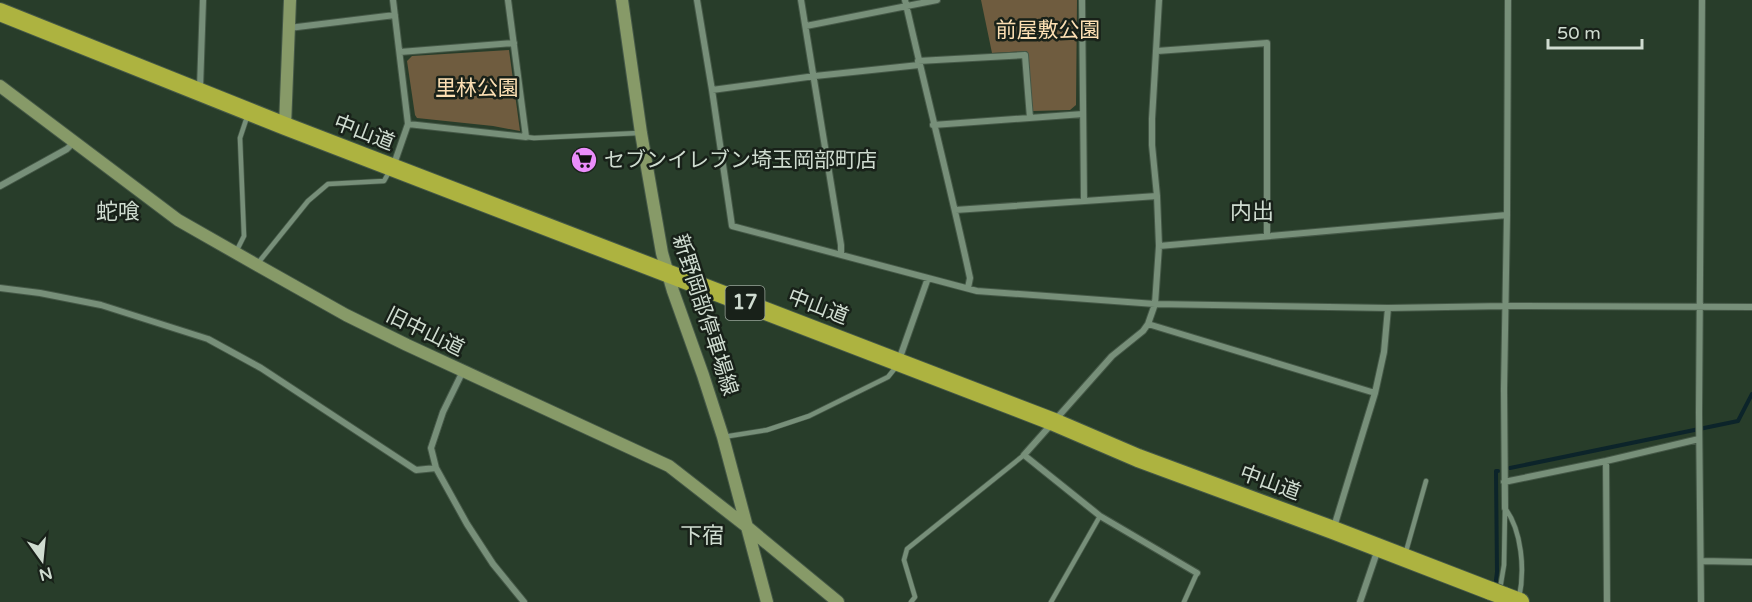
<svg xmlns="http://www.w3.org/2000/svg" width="1752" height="602" font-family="'Varela Round','Noto Sans JP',sans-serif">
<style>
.green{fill:#6f5c3f}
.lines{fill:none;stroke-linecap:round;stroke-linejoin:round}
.stream{stroke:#0c242a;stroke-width:4}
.lane-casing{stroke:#455847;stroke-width:6}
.street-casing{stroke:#455847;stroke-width:8}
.secondary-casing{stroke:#455847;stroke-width:14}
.highway-casing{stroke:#455847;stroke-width:20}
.lane{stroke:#778f79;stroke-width:4.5}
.street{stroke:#778f79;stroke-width:6}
.secondary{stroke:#879a68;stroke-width:12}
.highway{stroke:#adb340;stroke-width:18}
.highway-bridge-casing{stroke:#455847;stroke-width:20;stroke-linecap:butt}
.highway-bridge{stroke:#adb340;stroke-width:18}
.labels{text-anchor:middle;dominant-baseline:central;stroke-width:5;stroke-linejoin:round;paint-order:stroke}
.shield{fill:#182119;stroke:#98a499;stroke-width:1.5}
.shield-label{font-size:20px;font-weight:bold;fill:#cfdcd0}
.park-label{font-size:21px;fill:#fcdfb3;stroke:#182119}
.street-label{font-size:21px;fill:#cfdcd0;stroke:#182119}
.poi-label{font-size:21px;fill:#cfdcd0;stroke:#182119;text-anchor:start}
.neighbourhood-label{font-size:22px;fill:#cfdcd0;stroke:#182119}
</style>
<rect width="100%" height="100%" fill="#283d2a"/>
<path class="green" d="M 981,0 L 1077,0 L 1076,105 L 1070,110 L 1033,111 L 1027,51 L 992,53 Z
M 509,50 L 520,131 L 493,126 L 417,118 L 415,115 L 407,61 L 412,56 Z"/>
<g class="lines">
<path class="stream" d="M 1510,468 L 1738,421 L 1752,394
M 1495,588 L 1497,572 L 1496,471 L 1498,471"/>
<g class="lane-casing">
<path id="lane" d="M 526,137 L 534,138 L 639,133
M 236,252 L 244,236 L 240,138 L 248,114
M 258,263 L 308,201 L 328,184 L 384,181 L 389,172
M 723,437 L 767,430 L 809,416 L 888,377 L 896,367
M 1505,508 C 1522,531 1525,570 1519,598
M 1405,555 L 1426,481
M 1500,589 L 1504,565 L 1505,508
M 911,602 L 915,597 L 904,560 L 907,549 L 1024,455
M 1051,602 L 1100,516
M 1184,602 L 1197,573"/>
</g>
<g class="street-casing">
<path id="street" d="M 697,0 L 712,90 L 732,226 L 977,291 L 1155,304 L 1388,308 L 1505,306 L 1752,307
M 801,0 L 841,245 L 841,254
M 905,0 C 926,93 950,185 970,278 L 968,288
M 1082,0 L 1084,201
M 1159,0 L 1152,119 L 1152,145 L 1157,196 L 1159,246 L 1155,304 L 1148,324 L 1143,331 L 1112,356 L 1024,455 L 1100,516 L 1197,573
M 806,26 L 937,0
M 289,28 L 395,15
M 1157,51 L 1267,43 L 1267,236
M 400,52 L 514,43
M 918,61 L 1025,55 L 1030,118
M 200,88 L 203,0
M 712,90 L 815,76 L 919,65
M 408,124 L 526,137 L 508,0
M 933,125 L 1083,114
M 393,167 L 408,124 L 393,0
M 0,186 L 67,149 L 74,142
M 955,210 L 1157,196
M 1159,246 L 1507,215
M 0,288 L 40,293 L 101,305 L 208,339 L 261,368 L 416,470 L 436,468
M 1148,324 L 1375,393
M 899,360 L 928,278
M 463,371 L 443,412 L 431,448 L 436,468 L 467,524 L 493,564 L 524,602
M 1606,461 L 1607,602
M 1504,482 L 1606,461 L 1699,439
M 1505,508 L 1504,389 L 1507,215 L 1508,0
M 1334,527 L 1375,393 L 1384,352 L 1388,308
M 1701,561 L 1752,562
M 1360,602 L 1378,549
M 1701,602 L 1699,413 L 1702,0"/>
</g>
<g class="secondary-casing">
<path id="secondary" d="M 622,0 L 641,133 L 662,253 L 673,291 L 703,375 L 723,437 L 767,602
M 0,86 L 178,220 L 257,265 L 346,315 L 407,345 L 669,466 L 746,526 L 838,602
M 285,126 L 290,0"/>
</g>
<g class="highway-casing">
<path id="highway" d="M 0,12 L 285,126 L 1054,422 L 1138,458 L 1333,530 L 1491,591
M 1504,596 L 1520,602"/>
</g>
<use href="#lane" class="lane"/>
<use href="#street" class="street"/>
<use href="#secondary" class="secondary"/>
<use href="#highway" class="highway"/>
<g class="highway-bridge-casing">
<path id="highway-bridge" d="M 1491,591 L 1504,596"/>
</g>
<use href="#highway-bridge" class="highway-bridge"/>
</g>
<defs>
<g id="supermarket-disc" transform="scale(1.35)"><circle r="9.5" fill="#eb8dfb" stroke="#182119"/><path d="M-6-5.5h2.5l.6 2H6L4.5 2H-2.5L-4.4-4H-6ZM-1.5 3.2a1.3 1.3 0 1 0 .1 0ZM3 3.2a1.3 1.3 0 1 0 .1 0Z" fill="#111"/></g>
</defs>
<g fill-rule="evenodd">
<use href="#supermarket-disc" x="584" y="160"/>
</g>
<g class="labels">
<rect class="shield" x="725.5" y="286" width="39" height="34" rx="4.5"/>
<g class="shield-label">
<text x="745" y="303">17</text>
</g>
<g class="park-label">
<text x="1048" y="30">前屋敷公園</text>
<text x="477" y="88">里林公園</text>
</g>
<g class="street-label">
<text transform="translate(364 133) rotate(21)">中山道</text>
<text transform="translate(818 307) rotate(21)">中山道</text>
<text transform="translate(705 315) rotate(72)">新野岡部停車場線</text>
<text transform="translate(425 332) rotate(26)">旧中山道</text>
<text transform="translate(1270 483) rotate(20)">中山道</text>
</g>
<g class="poi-label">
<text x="604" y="160">セブンイレブン埼玉岡部町店</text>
</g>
<g class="neighbourhood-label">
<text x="118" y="212">蛇喰</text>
<text x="1252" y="212">内出</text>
<text x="702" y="536">下宿</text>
</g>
</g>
<g transform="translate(42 560) rotate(165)" stroke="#182119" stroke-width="4.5" paint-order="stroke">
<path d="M0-4.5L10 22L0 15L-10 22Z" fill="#cfdcd0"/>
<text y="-9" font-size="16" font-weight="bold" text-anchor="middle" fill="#cfdcd0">N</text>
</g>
<path d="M1548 39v9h94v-9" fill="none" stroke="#cfdcd0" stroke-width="3"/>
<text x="1557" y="39" font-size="18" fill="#cfdcd0" stroke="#182119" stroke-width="4.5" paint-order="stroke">50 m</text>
</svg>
